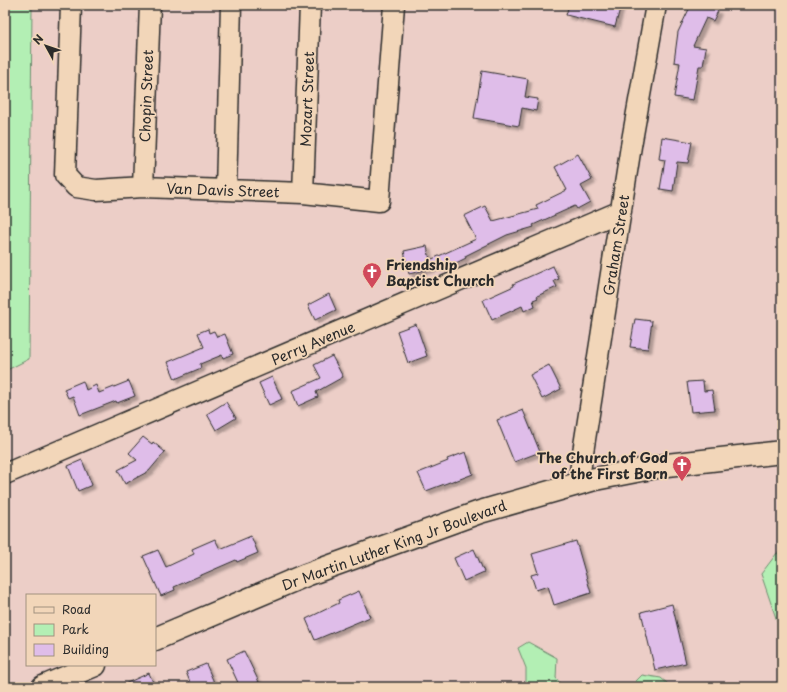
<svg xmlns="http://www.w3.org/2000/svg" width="787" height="692" font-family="'Playpen Sans',sans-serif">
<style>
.green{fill:#b3efb4;stroke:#6f8d70}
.building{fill:#dfbde9;stroke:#2b2b2b;filter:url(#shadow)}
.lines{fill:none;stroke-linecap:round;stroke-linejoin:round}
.minor-casing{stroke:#2b2b2b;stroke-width:23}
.major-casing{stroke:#2b2b2b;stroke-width:25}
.minor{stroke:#f2d6b9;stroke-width:20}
.major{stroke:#f2d6b9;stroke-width:22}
.labels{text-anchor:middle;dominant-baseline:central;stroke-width:3.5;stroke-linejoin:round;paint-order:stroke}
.street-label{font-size:14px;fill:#2b2b2b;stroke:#f2d6b9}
.poi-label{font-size:14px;font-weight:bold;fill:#2b2b2b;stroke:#f2d6b9;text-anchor:start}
</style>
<defs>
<filter id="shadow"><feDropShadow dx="3.5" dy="3.5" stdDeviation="1" flood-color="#0004"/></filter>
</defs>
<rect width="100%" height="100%" fill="#eccec7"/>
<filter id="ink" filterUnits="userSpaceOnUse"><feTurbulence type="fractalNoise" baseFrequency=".025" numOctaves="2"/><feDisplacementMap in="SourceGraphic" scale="8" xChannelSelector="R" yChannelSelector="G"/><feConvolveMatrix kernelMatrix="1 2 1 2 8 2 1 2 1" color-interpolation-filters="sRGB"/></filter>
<g filter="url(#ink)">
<path class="green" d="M 5,5 L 32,5 L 29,359 L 5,371 Z
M 777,553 L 782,554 L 782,626 L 778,624 L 761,574 Z
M 528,642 L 557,658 L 556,678 L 563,687 L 526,687 L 526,668 L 518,648 Z
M 642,675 L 661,678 L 668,684 L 667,687 L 632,687 L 633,684 Z"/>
<path class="building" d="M 569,5 L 621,5 L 615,27 L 566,15 Z
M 691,5 L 705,5 L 718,11 L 713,21 L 706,18 L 693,46 L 706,48 L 703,66 L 699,66 L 693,100 L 674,97 L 680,63 L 674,62 L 678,32 Z
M 482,71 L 528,79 L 525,97 L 538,99 L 536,111 L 522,108 L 519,126 L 474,118 Z
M 662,137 L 692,142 L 688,163 L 677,162 L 673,191 L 660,189 L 665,160 L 659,159 Z
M 578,154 L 592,180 L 581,186 L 590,202 L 577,209 L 575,206 L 533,225 L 534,227 L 507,235 L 465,256 L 466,258 L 444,269 L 442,266 L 409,274 L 404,251 L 427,246 L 430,260 L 476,239 L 464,216 L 485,206 L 493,221 L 538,209 L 536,205 L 567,190 L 555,167 Z
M 553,266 L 559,279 L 554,281 L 557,287 L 537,296 L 538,298 L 533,300 L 535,306 L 524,311 L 522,306 L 492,320 L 483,300 L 514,286 L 513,284 Z
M 329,294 L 336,310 L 315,320 L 308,305 Z
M 635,319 L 652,321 L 648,349 L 630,347 Z
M 416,324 L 427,356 L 408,363 L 397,331 Z
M 208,329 L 209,333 L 214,331 L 217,337 L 225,334 L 233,354 L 223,358 L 222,355 L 200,364 L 201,368 L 175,379 L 168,362 L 204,347 L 198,333 Z
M 332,356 L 343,377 L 316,392 L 318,397 L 298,406 L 292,391 L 321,378 L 314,365 Z
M 549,365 L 561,389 L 542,399 L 530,375 Z
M 272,377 L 282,399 L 269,405 L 259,383 Z
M 83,381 L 86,390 L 96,385 L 99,393 L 129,381 L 135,396 L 117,403 L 116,401 L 80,415 L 73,396 L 68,398 L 64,389 Z
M 703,381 L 704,391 L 712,390 L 715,410 L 691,412 L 687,382 Z
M 226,402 L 236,418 L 216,430 L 207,414 Z
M 523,410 L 540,452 L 514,462 L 497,420 Z
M 143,437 L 152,444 L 153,442 L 165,452 L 149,471 L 125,484 L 118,470 L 137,460 L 129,453 Z
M 466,452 L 473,474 L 455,481 L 455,480 L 426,491 L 418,473 L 448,461 L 447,459 Z
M 82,460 L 92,485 L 78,491 L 68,466 Z
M 251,536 L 258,553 L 237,562 L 236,560 L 174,587 L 175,590 L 161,596 L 143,556 L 158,550 L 166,567 L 194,554 L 192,549 L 215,539 L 220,549 Z
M 576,541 L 591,593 L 554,605 L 548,586 L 536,590 L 531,575 L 538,573 L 532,554 Z
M 474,549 L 484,572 L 464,581 L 454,558 Z
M 359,591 L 370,617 L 315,640 L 306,619 L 339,603 L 338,600 Z
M 672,604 L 686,663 L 655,670 L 641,612 Z
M 244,651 L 259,682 L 249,687 L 240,687 L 227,659 Z
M 206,664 L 216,687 L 192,687 L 186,672 Z
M 149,673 L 155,687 L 118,687 Z"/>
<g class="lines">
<g class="minor-casing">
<path id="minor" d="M 71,5 L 65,175 L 76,187 L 96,190 L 143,187 L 226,190 L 303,193 L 379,201 L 394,5
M 143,187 L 150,5
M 226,190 L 231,5
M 303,193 L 310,5
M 5,474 L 621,211
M 578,484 L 631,146 L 656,5"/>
</g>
<g class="major-casing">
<path id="major" d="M 155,639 L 306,575 L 480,512 L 595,479 L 667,465 L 782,452
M 43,687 L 95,665"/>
</g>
<use href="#minor" class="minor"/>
<use href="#major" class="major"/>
</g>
</g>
<defs>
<g id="church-pin" transform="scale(1)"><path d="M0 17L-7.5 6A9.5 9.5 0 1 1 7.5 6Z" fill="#d1495b" stroke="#f2d6b9"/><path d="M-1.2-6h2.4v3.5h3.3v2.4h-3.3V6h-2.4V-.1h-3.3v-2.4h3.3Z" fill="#fff"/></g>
</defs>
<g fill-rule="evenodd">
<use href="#church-pin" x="372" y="272"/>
<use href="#church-pin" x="682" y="465"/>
</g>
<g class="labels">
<g class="street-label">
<text transform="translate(146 96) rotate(-88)">Chopin Street</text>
<text transform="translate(307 99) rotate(-88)">Mozart Street</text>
<text transform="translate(223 190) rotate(2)">Van Davis Street</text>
<text transform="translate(616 245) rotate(-81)">Graham Street</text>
<text transform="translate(313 343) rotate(-23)">Perry Avenue</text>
<text transform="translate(394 545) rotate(-20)">Dr Martin Luther King Jr Boulevard</text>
</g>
<g class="poi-label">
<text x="386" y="264">Friendship<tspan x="386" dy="16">Baptist Church</tspan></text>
<text x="668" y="457" text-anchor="end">The Church of God<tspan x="668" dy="16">of the First Born</tspan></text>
</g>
</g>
<rect width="787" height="692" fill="none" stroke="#f2d6b9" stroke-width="20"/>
<rect x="10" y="10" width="767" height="672" fill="none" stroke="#2b2b2b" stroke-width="1.5" filter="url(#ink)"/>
<rect x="26" y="594" width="130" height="72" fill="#f2d6b9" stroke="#a29280"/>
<rect x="34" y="607" width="20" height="6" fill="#f2d6b9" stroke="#a29280"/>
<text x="62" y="614" font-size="12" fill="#2b2b2b">Road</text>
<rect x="34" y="624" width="20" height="12" fill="#b3efb4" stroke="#a29280"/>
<text x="62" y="634" font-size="12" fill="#2b2b2b">Park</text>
<rect x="34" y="644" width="20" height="12" fill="#dfbde9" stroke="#a29280"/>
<text x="62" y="654" font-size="12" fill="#2b2b2b">Building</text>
<g transform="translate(46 46) rotate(310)" stroke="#f2d6b9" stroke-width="3" paint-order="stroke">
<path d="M0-3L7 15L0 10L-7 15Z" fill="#2b2b2b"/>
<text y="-6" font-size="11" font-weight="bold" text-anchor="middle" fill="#2b2b2b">N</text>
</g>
</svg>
